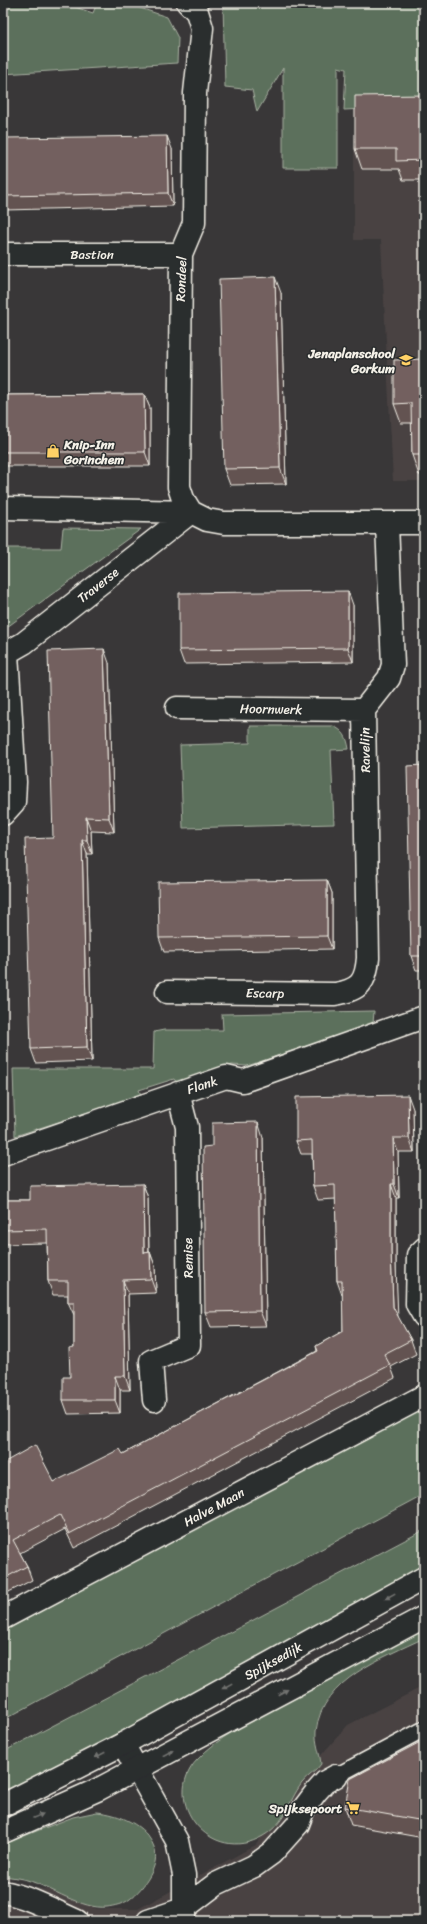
<svg xmlns="http://www.w3.org/2000/svg" width="427" height="1924" font-family="Sriracha,sans-serif">
<style>
.built{fill:#4a4343}
.green{fill:#5c705b;stroke:#a8b0a2}
.lines{fill:none;stroke-linecap:round;stroke-linejoin:round}
.service-casing{stroke:#f4f1e8;stroke-width:18}
.minor-casing{stroke:#f4f1e8;stroke-width:25}
.secondary-casing{stroke:#f4f1e8;stroke-width:25}
.service{stroke:#2a2d2e;stroke-width:15}
.minor{stroke:#2a2d2e;stroke-width:22}
.secondary{stroke:#2a2d2e;stroke-width:22}
.wall{fill:#635351;stroke:#f4f1e8}
.shaded-wall{fill:#504342;stroke:#f4f1e8}
.building{fill:#73605e;stroke:#f4f1e8}
.oneway{fill:#71726f}
.labels{text-anchor:middle;dominant-baseline:central;stroke-width:3;stroke-linejoin:round;paint-order:stroke}
.street-label{font-size:13px;fill:#f4f1e8;stroke:#2a2d2e}
.poi-label{font-size:13px;font-weight:bold;fill:#f4f1e8;stroke:#2a2d2e;text-anchor:end}
</style>
<rect width="100%" height="100%" fill="#393738"/>
<filter id="ink" filterUnits="userSpaceOnUse"><feTurbulence type="fractalNoise" baseFrequency=".025" numOctaves="2"/><feDisplacementMap in="SourceGraphic" scale="8" xChannelSelector="R" yChannelSelector="G"/><feConvolveMatrix kernelMatrix="1 2 1 2 8 2 1 2 1" color-interpolation-filters="sRGB"/></filter>
<g filter="url(#ink)">
<path class="built" d="M 424,103 L 424,481 L 393,481 L 381,240 L 354,240 L 354,106 Z
M 424,1686 L 424,1921 L 3,1921 L 3,1883 L 51,1890 L 97,1909 L 138,1909 L 256,1845 L 307,1771 L 348,1725 Z"/>
<path class="green" d="M 3,3 L 63,3 L 93,13 L 97,3 L 125,3 L 167,17 L 178,38 L 177,63 L 3,74 Z
M 223,3 L 424,3 L 424,106 L 344,110 L 346,69 L 338,67 L 338,168 L 283,168 L 283,68 L 257,112 L 252,90 L 225,87 Z
M 63,528 L 141,529 L 3,630 L 3,548 L 61,548 Z
M 250,726 L 333,726 C 344,731 347,737 349,749 L 331,750 L 334,824 L 183,828 L 180,745 L 250,743 Z
M 374,1011 L 373,1024 L 247,1066 L 232,1065 L 177,1083 L 174,1079 L 139,1090 L 141,1095 L 15,1136 L 13,1069 L 153,1069 L 154,1032 L 164,1030 L 223,1030 L 222,1014 Z
M 424,1405 L 424,1494 L 3,1720 L 3,1632 Z
M 424,1530 L 424,1572 L 3,1798 L 3,1752 Z
M 424,1627 L 424,1638 C 383,1658 322,1679 316,1731 C 315,1743 320,1753 321,1764 C 316,1772 307,1776 302,1783 C 287,1803 287,1822 263,1836 C 211,1867 159,1800 197,1760 C 218,1737 248,1723 274,1708 C 304,1691 334,1672 364,1656 C 383,1646 404,1637 424,1627 Z
M 97,1812 C 119,1814 146,1825 154,1847 C 161,1865 144,1888 130,1899 C 124,1904 114,1906 107,1907 C 82,1910 51,1887 27,1880 C 19,1878 11,1877 3,1876 L 3,1844 L 73,1817 Z"/>
<g class="lines">
<g class="service-casing">
<path id="service" d="M 336,1776 L 424,1729"/>
</g>
<g class="minor-casing">
<path id="minor" d="M 188,3 L 197,12 L 202,28 L 195,93 L 194,223 L 181,254 L 179,487 L 183,499 L 191,512
M 3,254 L 181,254
M 3,508 L 191,512
M 3,655 L 24,643 L 191,512 L 207,520 L 224,523 L 424,523
M 177,708 L 364,710
M 3,814 L 14,802 L 15,782 L 7,654
M 167,992 L 335,994 C 360,990 366,982 368,958 L 364,710 L 389,678 L 393,665 L 387,524
M 3,1154 L 226,1077 L 243,1081 L 424,1017
M 424,1249 L 418,1255 L 417,1304 L 424,1316
M 154,1400 L 151,1361 L 189,1345 L 187,1127 L 178,1093
M 3,1618 L 424,1396
M 123,1744 L 177,1841 L 184,1875 L 184,1920
M 3,1892 C 30,1897 52,1910 77,1921
M 148,1921 L 183,1909 L 216,1884 L 254,1866 L 272,1853 L 298,1824 L 304,1808 L 316,1792 L 325,1782 L 336,1776"/>
</g>
<g class="secondary-casing">
<path id="secondary" d="M 3,1805 L 123,1744 L 424,1578
M 3,1832 L 99,1789 L 424,1617"/>
</g>
<use href="#service" class="service"/>
<use href="#minor" class="minor"/>
<use href="#secondary" class="secondary"/>
</g>
<path class="wall" d="M 424,95 L 424,180 L 403,180 L 399,169 L 362,169 L 355,149 Z
M 172,149 L 173,206 L 4,210 L 3,207 L 3,196 Z
M 281,293 L 286,484 L 230,485 L 224,469 Z
M 424,359 L 424,475 L 419,475 L 412,455 L 412,423 L 401,423 L 394,404 Z
M 144,394 L 150,408 L 150,466 L 3,466 L 3,395 Z
M 353,605 L 353,662 L 184,664 L 179,650 Z
M 109,663 L 114,832 L 91,831 L 92,854 L 87,854 L 92,1061 L 36,1063 L 31,1049 L 53,838 Z
M 424,765 L 424,970 L 416,970 L 411,956 Z
M 327,880 L 332,893 L 332,949 L 164,952 L 159,938 Z
M 413,1109 L 414,1152 L 398,1152 L 399,1198 L 396,1198 L 396,1265 L 397,1315 L 411,1340 L 416,1354 L 391,1367 L 395,1378 L 74,1548 L 65,1529 L 20,1553 L 27,1566 L 32,1580 L 3,1595 L 3,1446 L 4,1450 L 4,1462 L 54,1482 L 123,1454 L 317,1351 L 316,1346 L 343,1331 L 343,1295 L 342,1295 L 337,1281 L 336,1199 L 318,1200 L 313,1186 L 312,1154 L 301,1154 L 296,1141 Z
M 263,1138 L 266,1326 L 211,1327 L 205,1312 Z
M 143,1184 L 148,1198 L 149,1252 L 150,1252 L 155,1266 L 156,1293 L 128,1294 L 130,1390 L 120,1390 L 120,1413 L 68,1414 L 63,1400 L 70,1377 L 74,1347 L 74,1315 L 68,1302 L 68,1295 L 53,1295 L 48,1281 L 47,1243 L 3,1244 L 3,1200 L 30,1200 Z
M 424,1740 L 424,1838 L 351,1825 L 345,1807 Z"/>
<path class="shaded-wall" d="M 167,136 L 172,149 L 173,206 L 168,193 Z
M 275,277 L 281,293 L 286,484 L 280,468 Z
M 144,394 L 150,408 L 150,466 L 145,452 Z
M 348,591 L 353,605 L 353,662 L 348,648 Z
M 104,649 L 109,663 L 114,832 L 109,818 Z
M 86,817 L 91,831 L 92,854 L 87,840 Z
M 82,840 L 87,854 L 92,1061 L 87,1047 Z
M 327,880 L 332,893 L 332,949 L 327,936 Z
M 408,1095 L 413,1109 L 414,1152 L 409,1138 Z
M 258,1122 L 263,1138 L 266,1326 L 260,1311 Z
M 393,1138 L 398,1152 L 399,1198 L 394,1184 Z
M 143,1184 L 148,1198 L 149,1266 L 144,1253 Z
M 391,1184 L 396,1198 L 396,1265 L 398,1320 L 393,1307 L 391,1251 Z
M 150,1252 L 155,1266 L 156,1293 L 151,1279 Z
M 123,1280 L 128,1294 L 130,1390 L 125,1376 Z
M 115,1376 L 120,1390 L 120,1413 L 115,1400 Z
M 3,1446 L 4,1450 L 4,1478 L 3,1475 Z"/>
<path class="building" d="M 424,95 L 424,160 L 396,161 L 396,149 L 355,149 L 355,96 Z
M 167,136 L 168,193 L 3,196 L 3,138 Z
M 275,277 L 280,468 L 224,469 L 219,279 Z
M 424,359 L 424,455 L 412,455 L 411,403 L 394,404 L 394,360 Z
M 144,394 L 145,452 L 3,452 L 3,395 Z
M 348,591 L 348,648 L 179,650 L 179,593 Z
M 104,649 L 109,818 L 86,817 L 87,840 L 82,840 L 87,1047 L 31,1049 L 25,839 L 53,838 L 48,651 Z
M 424,765 L 424,956 L 411,956 L 407,766 Z
M 327,880 L 327,936 L 159,938 L 158,882 Z
M 408,1095 L 409,1138 L 393,1138 L 394,1184 L 391,1184 L 391,1251 L 393,1307 L 411,1340 L 384,1354 L 390,1365 L 69,1534 L 60,1515 L 13,1540 L 27,1566 L 3,1579 L 3,1463 L 35,1445 L 54,1482 L 120,1449 L 123,1454 L 318,1351 L 316,1346 L 343,1331 L 342,1281 L 337,1281 L 335,1185 L 313,1186 L 312,1140 L 296,1141 L 296,1097 Z
M 258,1122 L 260,1311 L 205,1312 L 203,1147 L 212,1146 L 212,1123 Z
M 143,1184 L 144,1253 L 150,1252 L 151,1279 L 123,1280 L 125,1376 L 115,1376 L 115,1400 L 63,1400 L 63,1377 L 70,1377 L 69,1348 L 74,1347 L 74,1302 L 68,1302 L 68,1281 L 48,1281 L 47,1229 L 3,1230 L 3,1200 L 30,1200 L 30,1186 Z
M 424,1740 L 424,1821 L 345,1807 L 350,1779 Z"/>
<defs><path id="oneway-solid" d="M-6-.8H1V-3.2L6.5 0L1 3.2V.8H-6Z"/></defs>
<g class="oneway">
<use href="#oneway-solid" transform="translate(390 1596) rotate(151)"/>
<use href="#oneway-solid" transform="translate(227 1686) rotate(151)"/>
<use href="#oneway-solid" transform="translate(283 1692) rotate(-28)"/>
<use href="#oneway-solid" transform="translate(168 1753) rotate(-28)"/>
<use href="#oneway-solid" transform="translate(100 1755) rotate(153)"/>
<use href="#oneway-solid" transform="translate(38 1816) rotate(-22)"/>
</g>
</g>
<defs>
<g id="school-bare" transform="scale(1.08)"><path d="M0-5L7-2L0 1L-7-2ZM-4 1L0 2.5L4 1V4Q0 6-4 4Z" fill="#ffd166" stroke="#2a2d2e" stroke-width="2.5" paint-order="stroke"/></g>
<g id="shop-bare" transform="scale(1.08)"><path d="M-5-2.5h2.3a2.7 3.5 0 0 1 5.4 0H5L5.5 6h-11ZM-1.5-2.5h3a1.5 2.3 0 0 0-3 0Z" fill="#ffd166" stroke="#2a2d2e" stroke-width="2.5" paint-order="stroke"/></g>
<g id="supermarket-bare" transform="scale(1.08)"><path d="M-6-5.5h2.5l.6 2H6L4.5 2H-2.5L-4.4-4H-6ZM-1.5 3.2a1.3 1.3 0 1 0 .1 0ZM3 3.2a1.3 1.3 0 1 0 .1 0Z" fill="#ffd166" stroke="#2a2d2e" stroke-width="2.5" paint-order="stroke"/></g>
</defs>
<g fill-rule="evenodd">
<use href="#school-bare" x="406" y="360"/>
<use href="#shop-bare" x="53" y="451"/>
<use href="#supermarket-bare" x="353" y="1808"/>
</g>
<g class="labels">
<g class="street-label">
<text x="92" y="254">Bastion</text>
<text transform="translate(181 279) rotate(-88)">Rondeel</text>
<text transform="translate(98 585) rotate(-38)">Traverse</text>
<text transform="translate(271 709) rotate(1)">Hoornwerk</text>
<text transform="translate(365 750) rotate(-91)">Ravelijn</text>
<text transform="translate(265 993) rotate(1)">Escarp</text>
<text transform="translate(202 1085) rotate(-19)">Flank</text>
<text transform="translate(188 1258) rotate(-91)">Remise</text>
<text transform="translate(214 1507) rotate(-28)">Halve Maan</text>
<text transform="translate(273 1661) rotate(-29)">Spijksedijk</text>
</g>
<g class="poi-label">
<text x="395" y="353">Jenaplanschool<tspan x="395" dy="15">Gorkum</tspan></text>
<text x="64" y="444" text-anchor="start">Knip-Inn<tspan x="64" dy="15">Gorinchem</tspan></text>
<text x="342" y="1808">Spijksepoort</text>
</g>
</g>
<rect width="427" height="1924" fill="none" stroke="#2a2d2e" stroke-width="16"/>
<rect x="8" y="8" width="411" height="1908" fill="none" stroke="#f4f1e8" stroke-width="1.5" filter="url(#ink)"/>
</svg>
